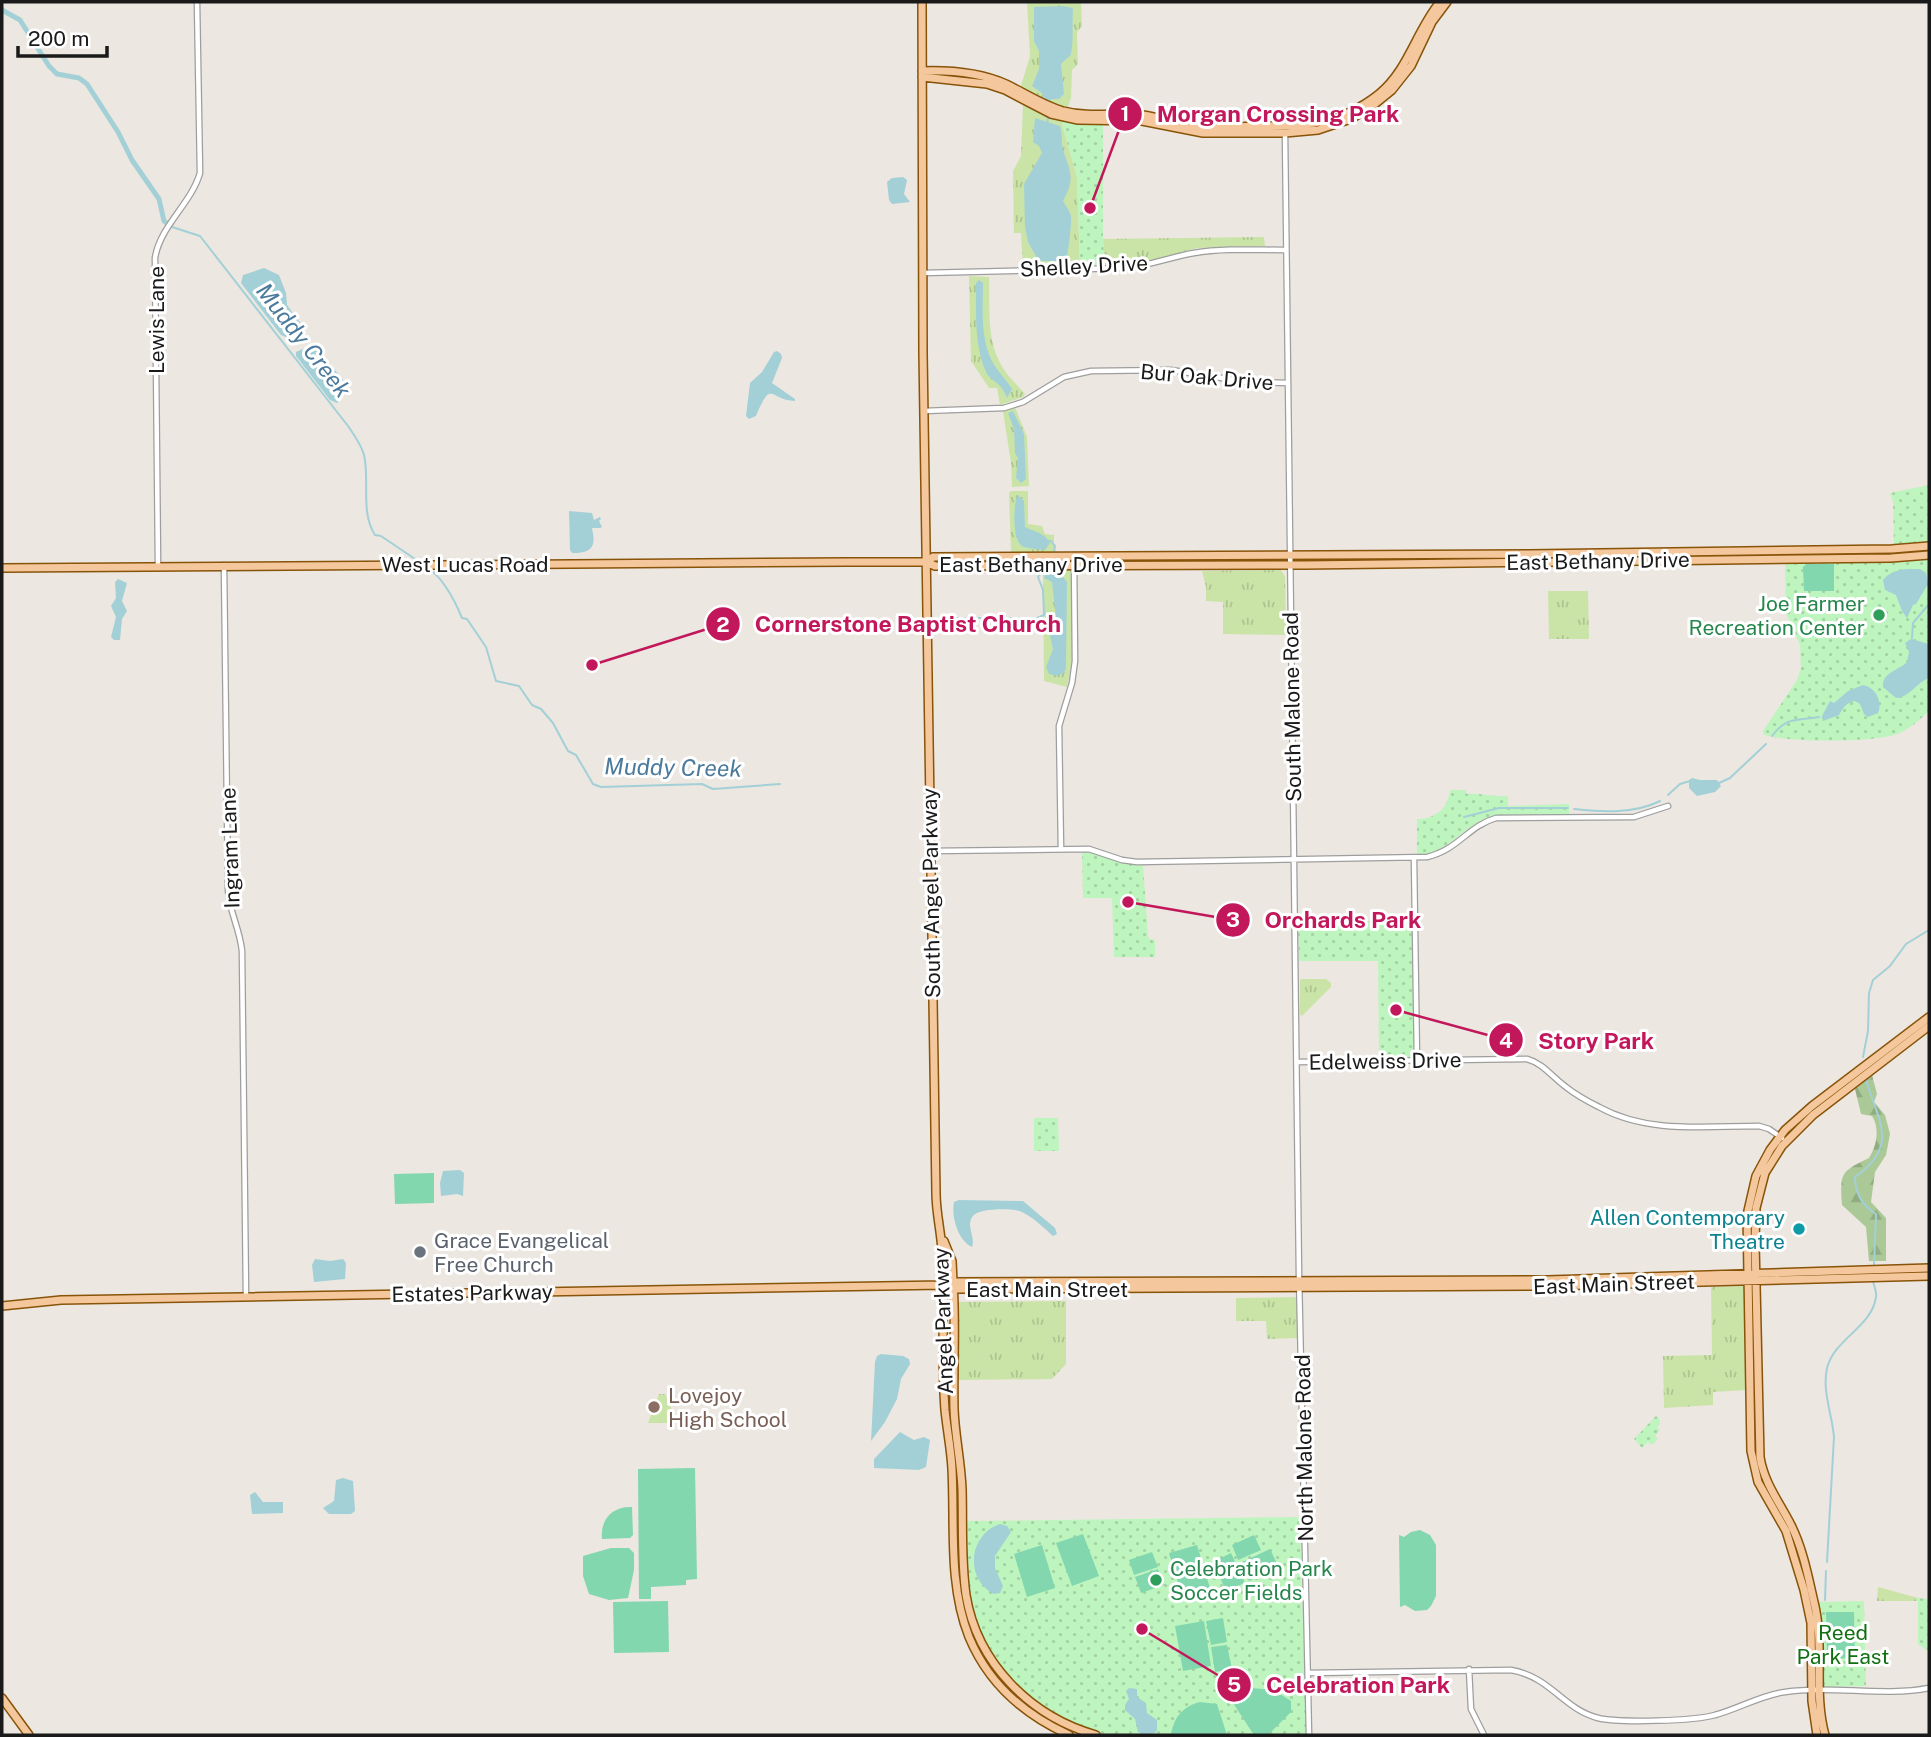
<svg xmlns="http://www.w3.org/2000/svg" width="1931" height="1737" font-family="'Public Sans',sans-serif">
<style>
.grass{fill:url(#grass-tufts)}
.forest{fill:url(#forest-firs)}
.park{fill:url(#park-dots)}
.pitch{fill:#82d7af}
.water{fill:#a3d0d7}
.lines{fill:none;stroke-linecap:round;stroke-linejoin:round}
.stream{stroke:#a3d0d7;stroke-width:2}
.river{stroke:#a3d0d7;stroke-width:5}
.minor-casing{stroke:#9e9e9e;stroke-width:7}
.major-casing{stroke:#885409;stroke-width:10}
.minor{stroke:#fff;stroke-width:4.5}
.major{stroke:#f5c79c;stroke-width:7}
.leisure-dot{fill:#2e9e5b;stroke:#fff;stroke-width:2.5}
.culture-dot{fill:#0f9aa8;stroke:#fff;stroke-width:2.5}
.worship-dot{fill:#6b7280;stroke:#fff;stroke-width:2.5}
.education-dot{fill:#8d6e63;stroke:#fff;stroke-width:2.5}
.labels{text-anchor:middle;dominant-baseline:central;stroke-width:6;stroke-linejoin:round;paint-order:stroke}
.street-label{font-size:21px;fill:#1a1a1a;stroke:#fff}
.leisure-label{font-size:21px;fill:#27864d;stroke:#fff;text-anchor:end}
.culture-label{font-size:21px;fill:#0d838f;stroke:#fff;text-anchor:end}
.worship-label{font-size:21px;fill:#5b616d;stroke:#fff;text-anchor:start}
.education-label{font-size:21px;fill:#785e54;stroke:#fff;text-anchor:start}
.park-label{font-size:21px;fill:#117012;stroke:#fff}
.water-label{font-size:23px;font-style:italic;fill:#4b7a9c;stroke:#fff}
.leader{fill:none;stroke:#c2185b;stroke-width:2.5}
.callout-dot{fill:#c2185b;stroke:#fff;stroke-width:2.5}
.mark-label{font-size:21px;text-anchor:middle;font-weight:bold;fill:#fff}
.callout-label{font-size:23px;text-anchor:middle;font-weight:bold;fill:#c2185b;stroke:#fff;stroke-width:6;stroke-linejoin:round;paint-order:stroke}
</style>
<defs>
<pattern id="grass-tufts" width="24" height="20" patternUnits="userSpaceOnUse" patternTransform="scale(1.75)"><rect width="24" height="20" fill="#cae4a8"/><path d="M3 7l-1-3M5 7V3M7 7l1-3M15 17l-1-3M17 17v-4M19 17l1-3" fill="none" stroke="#adc390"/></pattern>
<pattern id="forest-firs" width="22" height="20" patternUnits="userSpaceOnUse" patternTransform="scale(1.75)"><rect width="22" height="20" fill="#aac997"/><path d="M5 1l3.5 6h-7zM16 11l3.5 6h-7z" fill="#92ac82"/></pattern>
<pattern id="park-dots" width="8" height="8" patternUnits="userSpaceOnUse" patternTransform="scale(1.75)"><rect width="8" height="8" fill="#bef5be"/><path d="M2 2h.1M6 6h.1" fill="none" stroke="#a3d1a3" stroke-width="1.8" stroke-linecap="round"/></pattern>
</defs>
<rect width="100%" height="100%" fill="#ece7e0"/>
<path class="grass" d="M 1027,2 L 1081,2 L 1082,26 L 1077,32 L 1078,64 L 1072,70 L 1071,98 L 1067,110 L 1020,89 L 1030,56 Z
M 1023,105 L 1061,120 L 1077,177 L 1080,265 L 1023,267 L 1021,233 L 1014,233 L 1013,171 L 1021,156 Z
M 1264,237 L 1265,246 L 1198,248 L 1133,265 L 1105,265 L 1103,239 Z
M 969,276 L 989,277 C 990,308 986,341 1003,368 C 1009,378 1018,385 1025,394 L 1023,397 L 1000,405 L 997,388 L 989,388 L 971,361 Z
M 1015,407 L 1027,437 L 1029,486 L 1012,487 L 1011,463 L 1003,411 Z
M 1011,491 L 1028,491 L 1028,524 L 1042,526 L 1045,534 L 1054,535 L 1054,555 L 1011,553 L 1009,493 Z
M 1043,568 L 1071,569 L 1073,656 L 1067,687 L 1044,681 Z
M 1281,570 L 1285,577 L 1286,635 L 1223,634 L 1223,602 L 1206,601 L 1206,587 L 1202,571 Z
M 1548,591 L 1588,591 L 1589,639 L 1549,639 Z
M 1301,979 L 1326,979 L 1331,983 L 1331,987 L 1302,1016 L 1300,1014 L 1300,981 Z
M 1745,1286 L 1747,1390 L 1713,1392 L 1713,1405 L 1664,1408 L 1663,1356 L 1712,1355 L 1711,1287 Z
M 1297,1297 L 1297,1338 L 1267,1339 L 1266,1321 L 1236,1321 L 1236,1298 Z
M 1066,1301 L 1066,1364 L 1052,1379 L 958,1380 L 957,1302 Z
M 659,1394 L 665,1394 L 678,1423 L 648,1423 Z
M 1878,1587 L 1918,1598 L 1917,1601 L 1877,1601 Z"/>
<path class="forest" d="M 1872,1075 L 1877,1094 L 1874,1102 L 1885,1115 L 1890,1134 L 1886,1155 L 1875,1172 L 1871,1202 L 1886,1218 L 1886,1261 L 1869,1261 L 1866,1227 L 1842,1205 C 1840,1173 1840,1172 1869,1158 C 1877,1146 1880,1128 1872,1116 L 1861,1114 L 1855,1089 Z"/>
<path class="park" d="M 1061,120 L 1103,124 L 1103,239 L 1105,265 L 1080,265 L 1077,177 Z
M 1929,485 L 1929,543 L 1894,546 L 1893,502 L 1890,493 Z
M 1929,556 L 1929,711 C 1918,721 1908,731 1894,735 C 1873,742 1782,743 1763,734 L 1763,731 L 1797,680 L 1801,668 L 1800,645 L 1786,613 L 1785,562 Z
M 1450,790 L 1466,790 L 1466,794 C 1480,793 1493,797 1508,796 L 1508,806 L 1569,804 L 1569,815 C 1545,816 1504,811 1483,820 C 1457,832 1449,853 1417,855 L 1417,819 C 1435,819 1448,809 1450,790 Z
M 1082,852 C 1103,852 1122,864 1143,865 L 1148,935 L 1149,939 L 1155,940 L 1155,957 L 1114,957 L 1112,898 L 1083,898 Z
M 1413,921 L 1415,1058 L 1379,1059 L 1378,961 L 1299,961 L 1298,922 Z
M 1034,1118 L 1058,1118 L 1059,1151 L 1034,1151 Z
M 1656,1416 L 1659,1418 L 1660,1424 L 1657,1427 L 1660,1430 L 1655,1436 L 1658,1439 L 1652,1445 L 1648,1442 L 1642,1448 L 1634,1439 Z
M 1300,1517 L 1306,1735 L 1106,1735 C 1092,1731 1078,1728 1065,1721 C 1019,1698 982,1652 972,1601 C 966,1575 967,1547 966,1521 Z
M 1918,1598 L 1929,1599 L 1929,1652 L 1918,1644 Z
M 1864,1601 L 1866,1686 L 1822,1687 L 1821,1629 L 1818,1602 Z"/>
<path class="pitch" d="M 1806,564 L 1834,564 L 1834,591 L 1804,591 L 1803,567 Z
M 434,1173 L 434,1203 L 395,1204 L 394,1174 Z
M 695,1468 L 697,1579 L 686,1580 L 686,1585 L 651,1587 L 651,1599 L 639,1599 L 638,1469 Z
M 632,1507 L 633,1535 L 630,1538 L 602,1539 C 600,1519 613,1506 632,1507 Z
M 1420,1530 L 1430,1535 L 1436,1545 L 1436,1596 L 1431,1606 L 1427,1610 L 1415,1611 L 1405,1605 L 1400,1607 L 1399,1535 L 1404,1537 L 1411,1532 Z
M 1083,1534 L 1099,1576 L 1072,1586 L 1056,1543 Z
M 1254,1535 L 1261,1550 L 1238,1560 L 1232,1545 Z
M 1042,1545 L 1055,1588 L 1027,1597 L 1014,1554 Z
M 1197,1545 L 1210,1588 L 1182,1596 L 1169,1553 Z
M 611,1548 L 629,1548 L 634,1553 L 634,1570 L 628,1598 L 609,1600 L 589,1594 L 583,1576 L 583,1556 Z
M 1270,1549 L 1279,1568 L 1249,1581 L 1240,1563 Z
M 1152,1552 L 1158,1567 L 1134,1575 L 1129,1560 Z
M 1231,1553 L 1245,1583 L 1226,1591 L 1213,1562 Z
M 1158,1569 L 1164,1585 L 1141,1593 L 1135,1577 Z
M 668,1601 L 669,1652 L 614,1653 L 613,1602 Z
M 1826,1612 L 1854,1612 L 1855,1658 L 1827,1659 Z
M 1223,1618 L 1227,1642 L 1211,1645 L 1206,1621 Z
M 1204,1621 L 1211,1666 L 1183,1671 L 1175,1626 Z
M 1227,1645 L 1232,1669 L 1215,1672 L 1211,1647 Z
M 1251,1688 L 1274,1690 L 1291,1701 L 1291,1712 L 1268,1735 L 1254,1735 L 1231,1700 Z
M 1200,1702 L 1217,1704 L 1227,1735 L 1171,1735 C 1174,1717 1182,1707 1200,1702 Z"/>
<path class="water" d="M 1063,6 L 1073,8 C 1072,18 1074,50 1070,56 C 1067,59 1063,61 1061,64 L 1064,94 L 1059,99 L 1052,99 L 1050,101 L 1045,100 L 1043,94 L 1032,86 L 1039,69 L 1039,51 L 1034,41 L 1034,7 Z
M 1035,118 L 1060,126 C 1063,135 1061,145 1064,153 C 1072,175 1074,180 1063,201 C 1065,205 1070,211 1071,216 C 1072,222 1068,255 1066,261 L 1042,261 L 1037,258 L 1028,242 L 1025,227 L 1024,184 L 1042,153 L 1039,146 L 1033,142 Z
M 903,177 L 907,180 L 904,194 L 910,202 L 892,204 L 889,200 L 887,182 L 892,178 Z
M 264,268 L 279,275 L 286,293 L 287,305 L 302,325 L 300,334 L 291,339 L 281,335 L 241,283 L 243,275 Z
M 979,280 L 983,283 C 983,309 980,337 992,361 C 997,371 1006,379 1012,389 L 1007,398 C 1001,381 991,382 986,372 C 974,345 976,313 976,283 Z
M 312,345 L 316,346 L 346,384 L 345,393 L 337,403 L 330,400 L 296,356 L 296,352 Z
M 777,351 L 781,354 L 782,358 L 772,383 L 795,399 L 795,401 C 769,400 772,378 756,416 L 749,419 L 746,416 L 750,383 L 762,372 L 774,352 Z
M 1013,411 L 1024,434 L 1026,479 L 1021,483 L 1016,478 L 1018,458 L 1015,453 L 1014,429 L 1008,413 Z
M 1018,495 L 1024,501 L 1025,527 C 1034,532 1044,532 1050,543 L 1045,550 C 1039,549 1027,549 1022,546 C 1012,540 1013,503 1018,495 Z
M 569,511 L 592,513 L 594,520 L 600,517 L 601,519 L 599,521 L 602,527 L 600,528 L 592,528 C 596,546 593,553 572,553 L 570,550 Z
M 1046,569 L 1060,573 L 1067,582 L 1066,668 L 1064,673 L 1057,676 L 1049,674 L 1046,667 L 1053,649 L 1050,636 L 1056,618 L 1052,582 L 1044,578 Z
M 1920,569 L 1926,573 L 1928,584 L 1916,604 L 1913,605 L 1907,618 L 1902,611 L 1896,595 L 1885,590 L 1883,580 C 1893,568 1906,569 1920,569 Z
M 118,579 L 127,583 L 122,601 L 127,611 L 122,619 L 120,640 L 114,640 L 111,637 L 116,617 L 111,606 L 116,598 L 115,582 Z
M 1911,639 L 1929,644 L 1929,678 C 1916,683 1910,697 1896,698 L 1883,687 C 1882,672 1898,671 1907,662 L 1909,652 L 1905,643 Z
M 1863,685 C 1875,687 1883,701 1878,713 L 1868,717 L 1864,714 L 1860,704 L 1855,701 C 1847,702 1843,708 1839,715 L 1823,721 L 1822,716 L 1830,701 L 1834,703 L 1848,691 Z
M 1692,778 L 1700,780 L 1717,780 L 1721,786 L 1715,792 L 1697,796 L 1689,788 L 1689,780 Z
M 460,1170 L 464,1173 L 463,1196 L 457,1194 L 441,1196 L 440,1183 L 443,1171 Z
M 959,1200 L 1023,1201 L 1055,1228 L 1057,1234 L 1053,1236 C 1044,1228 1033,1217 1022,1212 C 1014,1208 979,1208 973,1216 C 965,1225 976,1237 972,1247 C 958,1240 951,1217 954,1202 Z
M 315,1259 L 330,1261 L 343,1259 L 346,1263 L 345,1279 L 314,1282 L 312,1265 Z
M 881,1354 L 903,1356 L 909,1359 L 910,1364 L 901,1379 L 897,1399 L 885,1422 L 871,1441 L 875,1362 L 877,1356 Z
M 900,1432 L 914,1440 L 924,1437 L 930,1440 L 926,1467 L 919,1470 L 874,1468 L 874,1459 Z
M 343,1478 L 353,1481 L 355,1511 L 351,1514 L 329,1514 L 323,1508 L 334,1501 L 336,1480 Z
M 255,1492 L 263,1502 L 283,1502 L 283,1513 L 252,1514 L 250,1495 Z
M 1000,1524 L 1007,1526 L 1011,1532 L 995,1556 L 995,1568 L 1003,1586 L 1000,1593 L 994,1594 C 964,1579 969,1534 1000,1524 Z
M 1129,1688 L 1137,1689 L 1137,1697 L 1146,1703 L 1147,1713 L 1157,1720 L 1157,1730 L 1155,1733 L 1143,1735 L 1138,1732 L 1135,1719 L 1125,1710 L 1125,1705 L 1129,1699 L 1126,1691 Z"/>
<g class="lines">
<path class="stream" d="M 1047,124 L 1048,117
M 172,227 L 200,236 L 348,426 C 354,435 361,444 364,455 C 370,480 360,512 375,535 L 381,536 L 418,561
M 1047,541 L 1051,541 L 1055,546 L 1054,553
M 428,568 C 444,579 455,601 462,618 L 467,619 L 486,647 L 496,681 L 519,686 L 532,705 L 541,709 L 553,723 L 568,751 L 576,755 L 593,784 L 601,787 L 702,784 L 713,789 L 780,784
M 1929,586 L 1929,591
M 939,618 L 1037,618 L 1044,615 L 1043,590 L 1038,577 L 1040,574
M 1912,638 L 1913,623 L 1929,604
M 1772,736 C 1787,716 1797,721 1819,717
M 1719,783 L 1730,778 L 1766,744
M 1668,795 L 1680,784 L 1690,781
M 1574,809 C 1603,812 1634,814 1660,801
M 1464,817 L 1499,808 L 1568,808
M 1863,1057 L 1868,1031 L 1869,993 L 1873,980 L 1890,966 L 1906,944 L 1929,930
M 1866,1080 C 1878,1121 1900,1146 1855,1177 C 1855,1193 1863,1206 1876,1214 L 1874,1266
M 1827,1562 L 1834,1437 C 1832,1414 1822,1391 1827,1368 C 1834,1339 1872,1327 1876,1297 C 1877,1292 1874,1286 1873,1281
M 1825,1600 L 1826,1571"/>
<path class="river" d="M 2,10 L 20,20 L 49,66 L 57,74 L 79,78 L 87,84 L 118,132 L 132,160 L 159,199 L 164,221 L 168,224"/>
<g class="minor-casing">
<path id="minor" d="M 1285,133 L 1299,1276 L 1309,1735
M 923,273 L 1125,268 C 1149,266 1170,257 1194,253 C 1224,248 1255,250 1286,250
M 924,411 L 1004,408 L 1023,402 L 1064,377 L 1091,371 L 1171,370 L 1247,382 L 1288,383
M 158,565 L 155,258 C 160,226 191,204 200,173 L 197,2
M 224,565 L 228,890 C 229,911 240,929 242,951 L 246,1296
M 1061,849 L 1059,726 L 1072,683 L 1075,661 L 1074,557
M 930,851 L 1089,849 L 1122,860 L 1137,862 L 1427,857 C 1458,850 1468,826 1496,818 L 1634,817 L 1668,806
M 1414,858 L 1417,1061
M 1297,1062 L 1527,1059 C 1543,1063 1553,1078 1566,1087 C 1576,1095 1587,1101 1599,1107 C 1648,1134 1705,1126 1759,1126 L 1769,1129 L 1782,1138
M 1469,1669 L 1471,1709 L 1484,1735
M 1308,1673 L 1511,1670 C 1551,1677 1563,1709 1598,1718 C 1618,1723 1695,1721 1715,1715 C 1738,1709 1761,1695 1785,1692 C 1832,1685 1883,1697 1929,1688"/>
</g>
<g class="major-casing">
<path id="major" d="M 922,2 L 923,353 L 936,1193 C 936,1213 941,1231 942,1251 C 945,1304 941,1357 945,1410 C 947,1430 951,1449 952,1469 C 955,1524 948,1584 969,1637 C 988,1683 1025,1715 1069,1735
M 922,71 C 951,70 979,72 1006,84 C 1025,93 1042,105 1063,111 C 1090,118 1116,112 1143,115 C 1160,117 1177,125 1195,127 C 1214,129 1234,127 1253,126 C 1302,126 1339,126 1379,94 C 1409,69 1416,31 1440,2
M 922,77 L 987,84 L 1005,90 L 1051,114 L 1078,120 L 1142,121 L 1203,133 L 1285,133 L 1318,130 L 1351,119 L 1371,107 L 1392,90 L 1411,66 L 1432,22 L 1447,2
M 927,562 L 933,557 L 1529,554 L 1892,549 L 1929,546
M 2,568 L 847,562 L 927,562 L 935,566 L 1305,565 L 1891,558 L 1929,555
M 944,1241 L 952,1261 L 953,1282 C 956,1324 953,1367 954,1409 C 955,1436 961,1462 962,1489 C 963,1524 961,1560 966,1595 C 977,1663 1030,1716 1096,1735
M 943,1286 L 954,1289 L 1548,1286 L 1929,1276
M 2,1306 L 61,1300 L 943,1285 L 953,1282 L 1548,1280 L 1929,1268
M 2,1698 L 29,1735
M 1817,1735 L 1812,1701 L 1811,1623 L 1804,1590 L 1786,1531 L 1758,1482 L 1751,1451 L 1747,1215 L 1756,1176 L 1770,1150 L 1785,1130 L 1812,1106 L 1929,1017
M 1825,1735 C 1813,1692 1825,1646 1814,1602 C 1808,1576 1803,1549 1791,1525 C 1780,1503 1764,1483 1760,1457 L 1755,1242 L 1756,1208 L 1765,1173 L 1782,1146 L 1813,1115 L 1929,1026"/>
</g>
<use href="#minor" class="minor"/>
<use href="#major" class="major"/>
</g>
<g class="leisure-dot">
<circle cx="1879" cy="615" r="7"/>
<circle cx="1156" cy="1580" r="7"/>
</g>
<circle class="culture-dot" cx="1799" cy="1229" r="7"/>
<circle class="worship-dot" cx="420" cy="1252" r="7"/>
<circle class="education-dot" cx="654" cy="1407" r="7"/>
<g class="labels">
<g class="street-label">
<text transform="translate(1084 266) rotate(-3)">Shelley Drive</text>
<text transform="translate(156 320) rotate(-90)">Lewis Lane</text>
<text transform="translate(1207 377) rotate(5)">Bur Oak Drive</text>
<text transform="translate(1598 561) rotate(-1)">East Bethany Drive</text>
<text x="465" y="564">West Lucas Road</text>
<text x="1031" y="564">East Bethany Drive</text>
<text transform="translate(1292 707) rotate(-91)">South Malone Road</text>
<text transform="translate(230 848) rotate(-92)">Ingram Lane</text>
<text transform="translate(931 893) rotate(-91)">South Angel Parkway</text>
<text transform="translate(1385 1061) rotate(-1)">Edelweiss Drive</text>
<text transform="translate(1614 1284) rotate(-2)">East Main Street</text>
<text x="1047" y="1289">East Main Street</text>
<text transform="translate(472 1293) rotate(-1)">Estates Parkway</text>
<text transform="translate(943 1321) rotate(-92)">Angel Parkway</text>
<text transform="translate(1304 1448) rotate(-91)">North Malone Road</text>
</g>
<g class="leisure-label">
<text x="1865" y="603">Joe Farmer<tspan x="1865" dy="24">Recreation Center</tspan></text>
<text x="1170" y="1568" text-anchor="start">Celebration Park<tspan x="1170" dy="24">Soccer Fields</tspan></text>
</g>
<g class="culture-label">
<text x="1785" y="1217">Allen Contemporary<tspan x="1785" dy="24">Theatre</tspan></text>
</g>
<g class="worship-label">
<text x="434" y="1240">Grace Evangelical<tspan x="434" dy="24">Free Church</tspan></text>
</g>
<g class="education-label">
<text x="668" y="1395">Lovejoy<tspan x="668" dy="24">High School</tspan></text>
</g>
<g class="park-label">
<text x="1843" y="1632">Reed<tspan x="1843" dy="24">Park East</tspan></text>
</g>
<g class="water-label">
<text transform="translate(304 340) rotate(52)">Muddy Creek</text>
<text transform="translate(673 767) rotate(1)">Muddy Creek</text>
</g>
</g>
<path class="leader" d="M1090 208L1125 114M592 665L723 624M1128 902L1233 920M1396 1010L1506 1040M1142 1629L1234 1685"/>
<g class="callout-dot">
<circle cx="1090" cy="208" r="7"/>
<circle cx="592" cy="665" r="7"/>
<circle cx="1128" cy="902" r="7"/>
<circle cx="1396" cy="1010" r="7"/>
<circle cx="1142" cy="1629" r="7"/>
<circle cx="1125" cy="114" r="18"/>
<circle cx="723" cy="624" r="18"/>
<circle cx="1233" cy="920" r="18"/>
<circle cx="1506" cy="1040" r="18"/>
<circle cx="1234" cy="1685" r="18"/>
</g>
<g class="mark-label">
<text x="1125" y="121">1</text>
<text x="723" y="632">2</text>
<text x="1233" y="927">3</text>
<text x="1506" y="1048">4</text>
<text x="1234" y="1692">5</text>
</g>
<g class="callout-label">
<text x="1278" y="122">Morgan Crossing Park</text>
<text x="908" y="632">Cornerstone Baptist Church</text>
<text x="1343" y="928">Orchards Park</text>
<text x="1596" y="1049">Story Park</text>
<text x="1358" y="1693">Celebration Park</text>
</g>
<rect width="1931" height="1737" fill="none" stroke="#1a1a1a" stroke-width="7"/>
<path d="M18 46v10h89v-10" fill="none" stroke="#1a1a1a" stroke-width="3.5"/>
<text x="28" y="46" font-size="21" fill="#1a1a1a" stroke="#ffffff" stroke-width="5" paint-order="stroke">200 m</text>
</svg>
